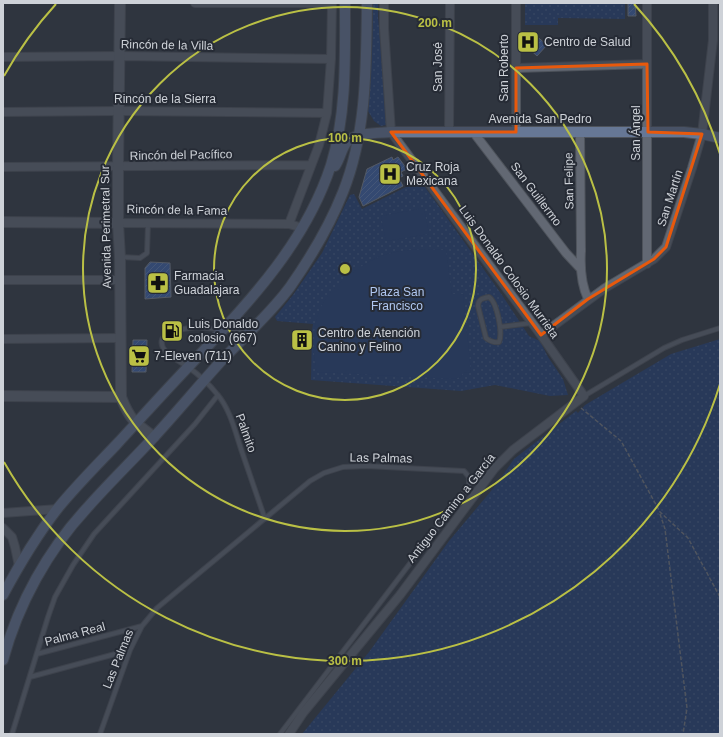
<svg xmlns="http://www.w3.org/2000/svg" width="723" height="737" font-family="Helvetica,sans-serif">
<style>
.grass{fill:url(#grass-dots)}
.garden{fill:#1f3e78}
.building{fill:url(#building-hatch);stroke:#7e8590}
.lines{fill:none;stroke-linecap:round;stroke-linejoin:round}
.service-casing{stroke:#4e535b;stroke-width:6}
.minor-casing{stroke:#4e535b;stroke-width:10}
.tertiary-casing{stroke:#4e535b;stroke-width:12}
.secondary-casing{stroke:#4e535b;stroke-width:12}
.path{stroke:#767b84;stroke-width:1.5;stroke-dasharray:4 2;stroke-linecap:butt}
.service{stroke:#626873;stroke-width:4}
.minor{stroke:#626873;stroke-width:8}
.tertiary{stroke:#626873;stroke-width:10}
.secondary{stroke:#667795;stroke-width:10}
.marked{fill:none;stroke:#e8590c;stroke-width:3;stroke-linejoin:round}
.ring{fill:none;stroke:#bac045;stroke-width:2}
.labels{text-anchor:middle;dominant-baseline:central;stroke-width:4;stroke-linejoin:round;paint-order:stroke}
.poi-label{font-size:12px;fill:#ced2d8;stroke:#262b35;text-anchor:start}
.street-label{font-size:12px;fill:#ced2d8;stroke:#262b35}
.park-label{font-size:12px;fill:#b0c7f1;stroke:#262b35}
.centre{fill:#bac045;stroke:#262b35;stroke-width:2}
.ring-label{font-size:12px;text-anchor:middle;font-weight:bold;fill:#bac045;stroke:#262b35;stroke-width:4;stroke-linejoin:round;paint-order:stroke}
</style>
<defs>
<pattern id="grass-dots" width="8" height="8" patternUnits="userSpaceOnUse"><rect width="8" height="8" fill="#1f3e78"/><path d="M2 2h.1M6 6h.1" fill="none" stroke="#3e598a" stroke-width="1.8" stroke-linecap="round"/></pattern>
<pattern id="building-hatch" width="6" height="6" patternUnits="userSpaceOnUse"><rect width="6" height="6" fill="#3a62ad"/><path d="M-1 1l2-2M0 6l6-6M5 7l2-2" fill="none" stroke="#5e7fbb"/></pattern>
</defs>
<rect width="100%" height="100%" fill="#2f353f"/>
<path class="grass" d="M 373,3 L 378,3 L 378,17 L 387,119 L 386,125 L 381,126 L 374,121 L 368,111 L 372,53 Z
M 525,3 L 625,3 L 625,19 L 558,18 L 558,25 L 525,25 Z
M 420,180 L 502,295 L 529,336 L 540,341 L 548,357 L 563,379 L 568,395 L 550,396 L 495,385 L 461,391 L 311,380 L 312,330 L 313,324 L 277,321 L 275,317 L 293,295 L 322,253 L 350,195 L 354,194 L 362,209 Z
M 720,339 L 720,734 L 302,734 L 369,652 L 449,541 L 496,485 L 514,459 L 576,411 L 578,413 L 585,405 L 671,354 Z"/>
<path class="garden" d="M 424,208 L 429,234 L 386,241 L 381,216 Z
M 423,249 L 446,250 L 452,294 L 463,294 L 471,372 L 463,373 L 461,377 L 454,379 L 318,372 C 313,363 314,349 314,339 C 314,329 316,319 320,309 C 330,287 359,265 381,256 C 395,251 409,250 423,249 Z"/>
<path class="building" d="M 628,3 L 635,3 L 636,16 L 628,16 Z
M 534,34 L 547,45 L 537,56 L 525,45 Z
M 392,157 L 393,160 L 398,157 L 407,169 L 401,172 L 403,176 L 399,178 L 403,186 L 363,206 L 359,197 L 367,169 Z
M 150,262 L 170,263 L 171,297 L 145,299 L 145,268 Z
M 167,322 L 177,322 L 177,340 L 167,340 Z
M 298,332 L 308,333 L 307,347 L 297,346 Z
M 133,340 L 147,340 L 146,372 L 132,372 Z"/>
<g class="lines">
<g class="service-casing">
<path id="service" d="M 121,257 L 140,258 L 147,253 L 148,224
M 489,297 C 497,302 503,333 499,342 C 495,343 489,341 486,338 L 478,306 C 478,299 483,298 489,297 Z
M 500,327 L 531,323
M 177,330 L 196,327 L 248,332
M 167,333 C 150,348 178,360 188,367 C 198,374 209,384 217,394 C 230,409 235,431 241,449 C 249,473 257,496 265,519
M 584,396 L 664,348 L 682,340 L 720,328
M 37,654 L 142,626
M 30,677 L 130,650
M 12,734 L 48,617 L 55,597 L 73,565 L 94,534 L 195,424 L 218,395
M 100,734 L 130,650 L 142,626 L 157,608 L 310,481 L 324,473 L 343,467 L 366,466 L 464,471 L 469,477 L 469,486 L 280,734"/>
</g>
<g class="minor-casing">
<path id="minor" d="M 195,3 L 332,3
M 516,3 L 516,132
M 647,3 L 647,264
M 3,57 L 120,56 L 331,59
M 516,68 L 647,64
M 3,112 L 119,111 L 327,113
M 449,132 L 450,3
M 580,132 L 581,251 C 580,268 581,284 588,299
M 474,133 L 566,253 L 580,268
M 3,167 L 310,165
M 118,223 L 289,224 L 303,228
M 289,224 L 319,145 L 327,113 L 331,59 L 332,3
M 3,280 L 121,280
M 541,335 L 605,288 L 654,259 L 666,247 L 692,168 L 702,134 L 713,40 L 713,3
M 3,339 L 120,338
M 3,513 L 58,509
M 3,528 L 12,537 L 15,547 L 19,566
M 289,734 L 303,713 L 400,595 L 494,469 L 513,450 L 584,396 L 541,335 L 391,132 L 384,28 L 384,3"/>
</g>
<g class="tertiary-casing">
<path id="tertiary" d="M 120,3 L 118,167 L 118,223 L 120,257 L 121,397 C 130,420 135,423 154,437
M 3,222 L 118,223
M 3,396 L 121,397"/>
</g>
<g class="secondary-casing">
<path id="secondary" d="M 335,166 C 340,159 341,150 346,143 C 355,132 378,133 391,132 L 684,132 L 702,134 L 720,138
M 3,595 C 19,565 37,535 58,508 C 76,486 96,466 116,445 C 141,418 165,391 191,364 C 247,304 305,245 331,165 C 347,113 345,57 345,3
M 3,660 C 18,604 48,550 87,508 C 109,483 132,461 154,437 C 178,411 200,384 224,358 C 246,335 271,313 290,287 C 311,257 330,225 343,192 C 367,132 366,66 367,3"/>
</g>
<path class="path" d="M 581,408 L 621,441 L 660,512 L 688,538 L 720,597
M 660,514 L 665,529 L 687,708 L 683,734
M 719,734 L 720,731"/>
<use href="#service" class="service"/>
<use href="#minor" class="minor"/>
<use href="#tertiary" class="tertiary"/>
<use href="#secondary" class="secondary"/>
</g>
<path d="M0 0H723V737H0ZM 647,64 L 648,132 L 702,134 L 666,247 L 654,259 L 588,299 L 541,335 L 391,132 L 516,132 L 516,68 Z" fill="#2f353f" fill-opacity=".55" fill-rule="evenodd"/>
<path class="marked" d="M 647,64 L 648,132 L 702,134 L 666,247 L 654,259 L 588,299 L 541,335 L 391,132 L 516,132 L 516,68 Z"/>
<g class="ring">
<circle cx="345" cy="269" r="131"/>
<circle cx="345" cy="269" r="262"/>
<path d="M720 384A392 392 0 0 1 4 462M4 76A392 392 0 0 1 56 4M634 4A392 392 0 0 1 720 154"/>
</g>
<defs>
<g id="hospital-square" transform="scale(1.15)"><rect x="-9" y="-9" width="18" height="18" rx="4" fill="#bac045" stroke="#262b35"/><path d="M-5-5h3v3.5h4V-5h3V5h-3V1.5h-4V5h-3Z" fill="#111"/></g>
<g id="pharmacy-square" transform="scale(1.15)"><rect x="-9" y="-9" width="18" height="18" rx="4" fill="#bac045" stroke="#262b35"/><path d="M-2-6h4v4h4v4h-4v4h-4v-4h-4v-4h4Z" fill="#111"/></g>
<g id="fuel-square" transform="scale(1.15)"><rect x="-9" y="-9" width="18" height="18" rx="4" fill="#bac045" stroke="#262b35"/><path d="M-5.5-6h7V0h2V4h1.3V-2.5L3-4.5l.8-.8L6-3V5H2.5V1h-1V6h-7ZM-4.2-4.7v3.2H.2V-4.7Z" fill="#111"/></g>
<g id="building-square" transform="scale(1.15)"><rect x="-9" y="-9" width="18" height="18" rx="4" fill="#bac045" stroke="#262b35"/><path d="M-4-6H4V6H1V3H-1V6H-4ZM-2.5-4.3h1.7v1.8h-1.7ZM.8-4.3h1.7v1.8H.8ZM-2.5-1h1.7V.8h-1.7ZM.8-1h1.7V.8H.8Z" fill="#111"/></g>
<g id="supermarket-square" transform="scale(1.15)"><rect x="-9" y="-9" width="18" height="18" rx="4" fill="#bac045" stroke="#262b35"/><path d="M-6-5.5h2.5l.6 2H6L4.5 2H-2.5L-4.4-4H-6ZM-1.5 3.2a1.3 1.3 0 1 0 .1 0ZM3 3.2a1.3 1.3 0 1 0 .1 0Z" fill="#111"/></g>
</defs>
<g fill-rule="evenodd">
<use href="#hospital-square" x="528" y="42"/>
<use href="#hospital-square" x="390" y="174"/>
<use href="#pharmacy-square" x="158" y="283"/>
<use href="#fuel-square" x="172" y="331"/>
<use href="#building-square" x="302" y="340"/>
<use href="#supermarket-square" x="139" y="356"/>
</g>
<g class="labels">
<g class="poi-label">
<text x="544" y="42">Centro de Salud</text>
<text x="406" y="167">Cruz Roja<tspan x="406" dy="14">Mexicana</tspan></text>
<text x="174" y="276">Farmacia<tspan x="174" dy="14">Guadalajara</tspan></text>
<text x="188" y="324">Luis Donaldo<tspan x="188" dy="14">colosio (667)</tspan></text>
<text x="318" y="333">Centro de Atención<tspan x="318" dy="14">Canino y Felino</tspan></text>
<text x="154" y="356">7-Eleven (711)</text>
</g>
<g class="street-label">
<text transform="translate(167 45) rotate(1)">Rincón de la Villa</text>
<text transform="translate(438 67) rotate(-90)">San José</text>
<text transform="translate(504 68) rotate(-90)">San Roberto</text>
<text x="165" y="99">Rincón de la Sierra</text>
<text x="540" y="119">Avenida San Pedro</text>
<text transform="translate(636 133) rotate(-90)">San Ángel</text>
<text transform="translate(181 155) rotate(-1)">Rincón del Pacífico</text>
<text transform="translate(569 181) rotate(-91)">San Felipe</text>
<text transform="translate(536 194) rotate(53)">San Guillermo</text>
<text transform="translate(670 198) rotate(-72)">San Martín</text>
<text transform="translate(177 210) rotate(1)">Rincón de la Fama</text>
<text transform="translate(106 227) rotate(-91)">Avenida Perimetral Sur</text>
<text transform="translate(509 272) rotate(54)">Luis Donaldo Colosio Murrieta</text>
<text transform="translate(246 433) rotate(70)">Palmito</text>
<text transform="translate(381 458) rotate(1)">Las Palmas</text>
<text transform="translate(451 508) rotate(-52)">Antiguo Camino a García</text>
<text transform="translate(75 634) rotate(-15)">Palma Real</text>
<text transform="translate(118 659) rotate(-68)">Las Palmas</text>
</g>
<g class="park-label">
<text x="397" y="292">Plaza San<tspan x="397" dy="14">Francisco</tspan></text>
</g>
</g>
<circle cx="345" cy="269" r="6" class="centre"/>
<g class="ring-label">
<text x="435" y="27">200 m</text>
<text x="345" y="142">100 m</text>
<text x="345" y="665">300 m</text>
</g>
<rect width="723" height="737" fill="none" stroke="#ced2d8" stroke-width="8"/>
</svg>
